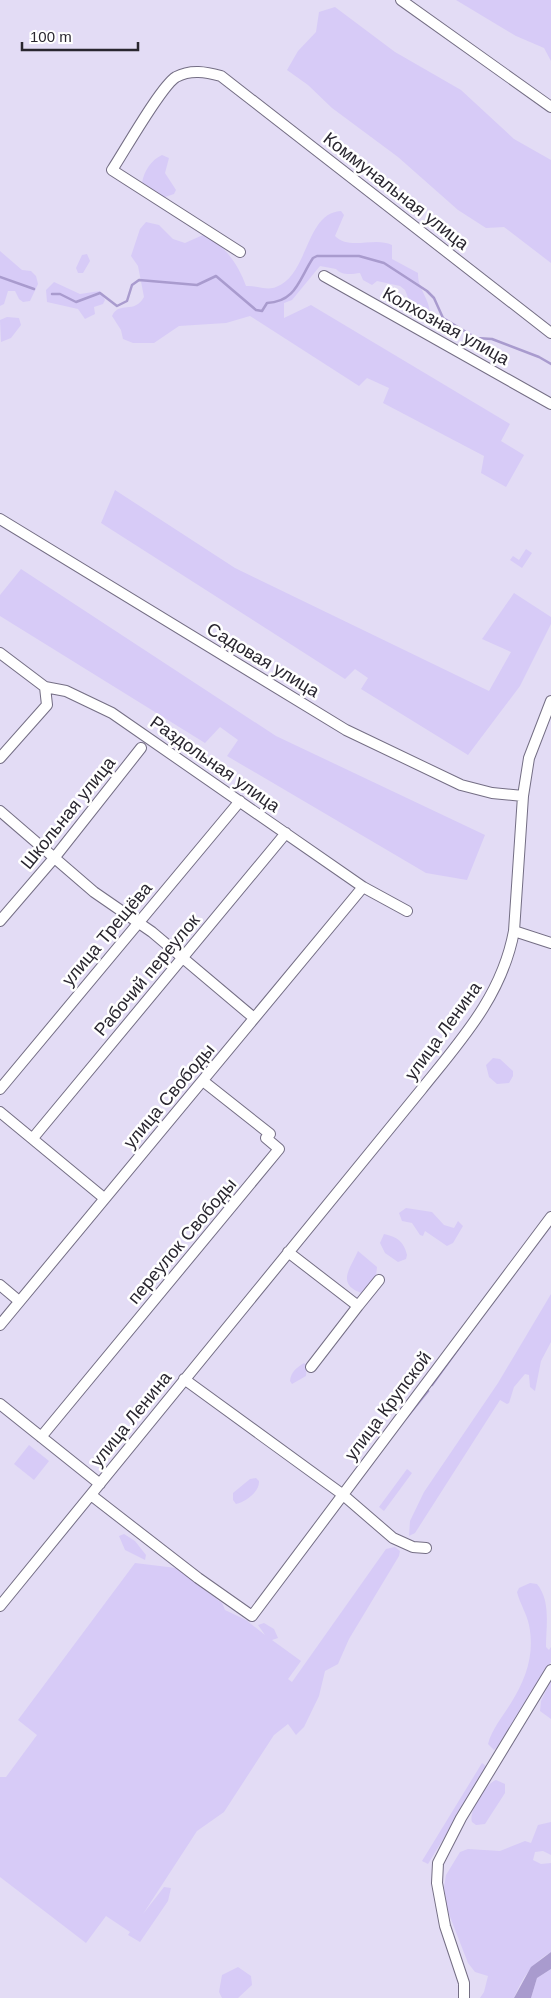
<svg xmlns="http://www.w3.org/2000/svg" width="551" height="1998" font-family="Arial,sans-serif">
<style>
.green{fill:#d7cbf7}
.water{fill:#a99bce}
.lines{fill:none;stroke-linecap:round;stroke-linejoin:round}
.stream{stroke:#a99bce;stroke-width:2.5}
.minor-casing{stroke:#746e84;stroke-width:12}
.minor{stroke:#fff;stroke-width:10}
.labels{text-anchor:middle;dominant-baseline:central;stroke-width:5;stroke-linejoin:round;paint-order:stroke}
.street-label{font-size:18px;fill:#29262f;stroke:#fff}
</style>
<rect width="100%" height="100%" fill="#e3dcf5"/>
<path class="green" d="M 456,0 L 551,0 L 551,61 L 544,48 L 516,36 Z
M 335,7 L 395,52 L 461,90 L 514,139 L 551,160 L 551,263 L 504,227 L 486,228 L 458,210 L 398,157 L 332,108 L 308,85 L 287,70 L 298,51 L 316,32 L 319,12 Z
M 162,155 L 169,158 L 165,173 L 176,190 L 174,194 L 162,198 L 150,192 L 142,183 C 144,171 151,160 162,155 Z
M 341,211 L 344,215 L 335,236 C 350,251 374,236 392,245 L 392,259 L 418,273 C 417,288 430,299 430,314 L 424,319 L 415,315 L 405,290 L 400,286 L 377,281 L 372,285 L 363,280 L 360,273 C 352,274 342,276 336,269 L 320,266 L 292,300 L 284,303 L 284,318 L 311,305 L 510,424 L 501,441 L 524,455 L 506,487 L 481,473 L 484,456 L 383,403 L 389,388 L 367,378 L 359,386 L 250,316 L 226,323 L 179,326 L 154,343 L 133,343 L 123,339 L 121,330 L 112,316 C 120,300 134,315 144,297 L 138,266 L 131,256 L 140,229 L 146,222 L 159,225 L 173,239 L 185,243 L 203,235 C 224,243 239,266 246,286 C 255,285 267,291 276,287 C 309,275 305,213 341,211 Z
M 0,251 L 22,270 L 31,271 L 36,276 L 38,284 L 30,301 L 23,302 L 19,299 L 15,291 L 8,291 L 4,304 L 0,306 Z
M 87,254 L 90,261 L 83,273 L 78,273 L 76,268 L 82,255 Z
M 54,282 L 80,294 L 100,291 L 105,300 L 103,304 L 94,307 L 95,314 L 85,319 L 78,309 L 47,302 L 46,290 Z
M 7,317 L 19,318 L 21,325 L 11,338 L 1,342 L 0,320 Z
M 115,490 L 235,568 L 489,691 L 511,652 L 482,639 L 514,593 L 551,617 L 551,624 L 520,686 L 468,755 L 361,689 L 368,678 L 355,669 L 345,679 L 101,523 Z
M 526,549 L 532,553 L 522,568 L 510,560 L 513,556 L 519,560 Z
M 21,569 L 276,736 L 485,835 L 467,880 L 426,873 L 227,756 L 238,740 L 220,727 L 205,743 L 0,616 L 0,595 Z
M 493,1058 L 500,1059 L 513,1071 L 513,1076 L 509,1083 L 497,1084 L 489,1077 L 486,1065 Z
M 406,1208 L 432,1212 L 444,1225 L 454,1228 L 458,1221 L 463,1226 L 453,1243 L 447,1246 L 425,1231 L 423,1236 L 420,1235 L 412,1223 L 402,1221 L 399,1213 Z
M 384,1234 C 398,1237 404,1242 407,1255 L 406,1259 L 398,1262 L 385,1253 L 380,1243 Z
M 358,1251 L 377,1267 L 376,1276 L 364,1294 C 335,1285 350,1269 358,1251 Z
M 551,1294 L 551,1342 L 541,1361 L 535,1391 L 530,1387 L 529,1375 L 525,1374 L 514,1387 L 509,1403 L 507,1404 L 500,1400 L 415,1533 L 409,1536 L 410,1521 L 424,1492 L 498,1383 Z
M 304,1363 L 307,1365 L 306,1376 L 292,1384 L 290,1381 C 291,1372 296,1368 304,1363 Z
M 29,1445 L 49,1461 L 34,1480 L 14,1464 Z
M 407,1469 L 412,1473 L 384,1511 L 379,1507 Z
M 256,1478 L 259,1481 C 260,1491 246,1502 236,1504 L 233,1500 L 233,1493 L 250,1479 Z
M 124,1534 L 135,1541 L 146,1555 L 145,1560 L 125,1550 L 119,1536 Z
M 395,1547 L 400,1551 L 399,1556 L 349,1639 L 338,1664 L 325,1671 L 319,1696 L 304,1727 L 296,1735 L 288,1724 L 274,1735 L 224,1812 L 197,1831 L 143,1914 L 164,1887 L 171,1888 L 168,1901 L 140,1942 L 128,1935 L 130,1932 L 106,1916 L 86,1943 L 0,1877 L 0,1777 L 6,1777 L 37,1735 L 18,1720 L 135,1563 L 176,1568 L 222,1603 L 225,1610 L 246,1620 L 265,1635 L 258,1625 L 264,1623 L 274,1629 L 278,1638 L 272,1640 L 301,1661 L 288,1679 L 292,1682 L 386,1549 Z
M 530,1583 L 537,1584 C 551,1601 546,1626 546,1647 L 549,1650 L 551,1647 L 551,1662 L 501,1744 L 494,1750 L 488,1744 C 492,1729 503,1716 511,1703 C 526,1679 535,1654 529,1625 C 527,1614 520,1604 517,1592 L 519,1588 Z
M 551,1680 L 551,1719 L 540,1711 L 541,1701 Z
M 482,1763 L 487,1767 L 428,1864 L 422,1861 Z
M 496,1780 L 505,1784 L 505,1793 L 485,1824 L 476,1825 L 472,1822 C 468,1812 486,1783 496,1780 Z
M 551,1822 L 551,1855 L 543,1851 L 535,1852 L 533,1860 L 541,1864 L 551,1863 L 551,1952 C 532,1963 522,1978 514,1998 L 480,1998 L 484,1992 L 488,1976 L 475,1972 L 468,1963 L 447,1909 L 444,1887 L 446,1875 L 460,1852 L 468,1849 L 500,1851 L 525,1841 L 531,1843 L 538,1825 Z
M 238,1967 L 251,1976 L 252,1985 L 238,1998 L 222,1998 L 219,1992 L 222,1975 Z
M 551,1969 L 551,1998 L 531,1998 L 537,1978 Z"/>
<path class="water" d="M 551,1952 L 551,1969 L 537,1978 L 531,1998 L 514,1998 L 531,1967 Z"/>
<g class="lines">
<path class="stream" d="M 0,277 L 34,289
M 52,294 L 60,294 L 76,302 L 100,293 L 117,306 L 127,301 L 132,285 L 139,280 L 197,285 L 216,276 L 256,310 L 262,311 L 267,303 C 296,302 299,279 313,258 L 317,256 L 359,256 L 384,263 L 427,291 L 434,298 L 443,318 L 476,338 L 492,339 L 539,357 L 551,364
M 432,1385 L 466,1338
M 407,1417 L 428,1391"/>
<g class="minor-casing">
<path id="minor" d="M 401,0 L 551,107
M 240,252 L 112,170 C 124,152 161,86 176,77 C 191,69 206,72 221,76 L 551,333
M 324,276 L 551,404
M 0,519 L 346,730 L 461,785 L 492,793 L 523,796
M 0,653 L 45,687 L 66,691 L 112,713 L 363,887 L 407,911
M 0,758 L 47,705 L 45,687
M 0,811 L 94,892 L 152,932 L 254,1018
M 0,921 L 55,857 L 141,748
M 514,931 L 551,943
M 0,1089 L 240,801
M 0,1112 L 104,1198
M 33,1138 L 286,833
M 288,1252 L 358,1306 L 311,1367
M 0,1285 L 19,1301
M 358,1306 L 379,1280
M 0,1325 L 363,887
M 184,1379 L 342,1494 L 393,1538 L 413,1547 L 426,1548
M 0,1404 L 100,1484
M 41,1437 L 279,1149 L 266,1138 L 270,1134 L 203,1081
M 91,1495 L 198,1578 L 252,1616 L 551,1217
M 0,1606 L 421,1090 C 461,1040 502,996 514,931 L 523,796 L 529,758 L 551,701
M 464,1998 L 464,1983 L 445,1926 L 437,1883 L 438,1863 L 461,1818 L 551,1670"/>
</g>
<use href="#minor" class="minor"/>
</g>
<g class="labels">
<g class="street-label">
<text transform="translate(396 191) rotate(38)">Коммунальная улица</text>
<text transform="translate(446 326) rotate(29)">Колхозная улица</text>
<text transform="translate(263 660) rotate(31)">Садовая улица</text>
<text transform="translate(215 764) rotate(35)">Раздольная улица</text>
<text transform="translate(68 813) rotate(-51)">Школьная улица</text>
<text transform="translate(107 934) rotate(-50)">улица Трещёва</text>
<text transform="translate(147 975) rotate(-50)">Рабочий переулок</text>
<text transform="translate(443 1031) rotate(-54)">улица Ленина</text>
<text transform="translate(169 1096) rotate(-50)">улица Свободы</text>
<text transform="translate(182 1241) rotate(-50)">переулок Свободы</text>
<text transform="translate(388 1406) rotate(-53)">улица Крупской</text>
<text transform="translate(131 1419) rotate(-51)">улица Ленина</text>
</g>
</g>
<path d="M22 42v8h116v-8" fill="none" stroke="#29262f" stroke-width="2.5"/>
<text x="30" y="42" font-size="15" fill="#29262f" stroke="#ffffff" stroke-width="4" paint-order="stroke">100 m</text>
</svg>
